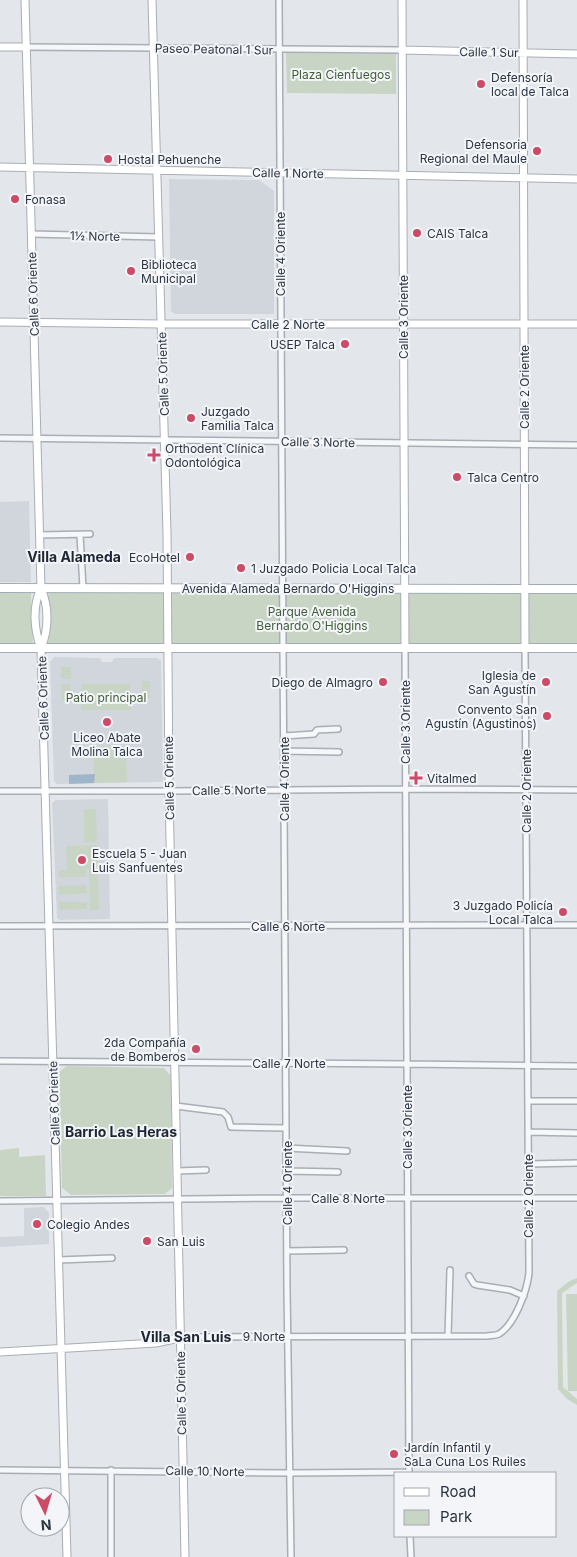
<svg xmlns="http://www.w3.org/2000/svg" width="577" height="1557" font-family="Inter,sans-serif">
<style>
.built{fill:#d1d6dd}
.green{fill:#c9d5c4}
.water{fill:#9fb6ca}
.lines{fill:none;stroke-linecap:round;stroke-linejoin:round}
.street-casing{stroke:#a8aeb5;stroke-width:8}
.secondary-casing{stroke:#a8aeb5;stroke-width:9}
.primary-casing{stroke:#a2acb6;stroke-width:10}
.street{stroke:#f6f7f9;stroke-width:5}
.secondary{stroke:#fff;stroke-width:7}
.primary{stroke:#fff;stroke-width:8}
.poi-dot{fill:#cc4b67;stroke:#f3f5f8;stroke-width:2}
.labels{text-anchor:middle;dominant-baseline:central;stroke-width:4;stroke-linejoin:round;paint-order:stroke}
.street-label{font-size:12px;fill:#2b3543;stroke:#f3f5f8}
.park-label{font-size:12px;fill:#425e38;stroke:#f3f5f8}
.poi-label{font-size:12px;fill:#2b3543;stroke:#f3f5f8;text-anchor:start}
.neighbourhood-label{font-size:14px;font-weight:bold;fill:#1d2634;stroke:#f3f5f8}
</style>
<rect width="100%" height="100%" fill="#e3e7eb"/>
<path class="built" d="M 169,179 L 259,180 L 274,191 L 274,314 L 174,314 L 171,311 Z
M 29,501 L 31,582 L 0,582 L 0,502 Z
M 54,657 L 100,658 L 102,662 L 112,662 L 114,658 L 157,658 L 161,661 L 163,782 L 57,784 L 54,781 L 50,662 Z
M 108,799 L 110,919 L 60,920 L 57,918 L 52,803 L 56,800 Z
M 44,1207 L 49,1213 L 49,1244 L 0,1247 L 0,1237 L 24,1236 L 24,1208 Z"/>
<path class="green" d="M 286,53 L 396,54 L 396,94 L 287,93 Z
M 0,592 L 31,593 L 33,644 L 0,645 Z
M 51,592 L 577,592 L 577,645 L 50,645 L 48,642 L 51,621 L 48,596 L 49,593 Z
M 61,667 L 71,667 L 71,679 L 61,679 Z
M 142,681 L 150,681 L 150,698 L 142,699 Z
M 61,684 L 71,684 L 71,701 L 62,701 Z
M 81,684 L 130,684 L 131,710 L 81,710 Z
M 94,746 L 126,746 L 127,782 L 94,783 Z
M 84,809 L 96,809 L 97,842 L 84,843 Z
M 97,845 L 99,910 L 90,910 L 89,869 L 86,869 L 86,877 L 59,877 L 59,870 L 67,870 L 66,846 Z
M 86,885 L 87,893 L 59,895 L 60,902 L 87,902 L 87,909 L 59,910 L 58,886 Z
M 67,1066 L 164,1068 L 171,1076 L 172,1188 L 165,1194 L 71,1195 L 62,1188 L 59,1072 Z
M 19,1148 L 19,1157 L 45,1155 L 46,1196 L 0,1196 L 0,1150 Z
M 577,1278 L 577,1283 L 562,1293 L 563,1387 L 577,1399 L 577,1405 L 567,1399 L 558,1389 L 557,1291 L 568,1282 Z
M 566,1294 L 577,1294 L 577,1391 L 568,1391 Z"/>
<path class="water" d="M 95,774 L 94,783 L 69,784 L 69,775 Z"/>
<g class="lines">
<g class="street-casing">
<path id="street" d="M 279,0 L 287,1289 L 291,1557
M 26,47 L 402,50
M 31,234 L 159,237
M 0,438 L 577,445
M 39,535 L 90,534
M 80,535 L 83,588
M 405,648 L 409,1473
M 284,736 L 314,734 L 317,730 L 338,729
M 284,751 L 339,752
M 0,791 L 169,791 L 406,789 L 577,790
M 0,926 L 577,925
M 0,1061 L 407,1064 L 577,1066
M 528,1101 L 577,1101
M 176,1106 L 223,1112 L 228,1117 L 231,1127 L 286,1128
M 528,1132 L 577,1133
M 286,1148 L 347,1151
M 528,1164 L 577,1163
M 177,1171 L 206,1170
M 287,1171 L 338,1172
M 0,1201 L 287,1198 L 577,1198
M 287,1251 L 344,1250
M 58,1260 L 112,1258
M 469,1276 L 474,1284 L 477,1285 L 510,1290 L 524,1296
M 448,1336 L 450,1270
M 179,1338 L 189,1337 L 487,1336 C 491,1335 495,1336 499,1334 C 515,1324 527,1291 529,1273 L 525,648
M 0,1470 L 290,1473 L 409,1472
M 410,1536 L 411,1557
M 111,1557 L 111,1470"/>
</g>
<g class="secondary-casing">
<path id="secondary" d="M 25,0 L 41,588 C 49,607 49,629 41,648
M 152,0 L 167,533 L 169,791 L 185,1557
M 402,0 L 405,648
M 523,0 L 525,648
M 0,47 L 26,47
M 402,50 L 577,54
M 0,167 L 577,179
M 0,322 L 161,324 L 577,324
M 41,588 C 32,607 34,630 41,648 L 67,1557
M 0,1352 L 156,1343 L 179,1338"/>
</g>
<g class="primary-casing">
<path id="primary" d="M 0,588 L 577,589
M 0,648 L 577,648"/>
</g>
<use href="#street" class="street"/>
<use href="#secondary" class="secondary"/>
<use href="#primary" class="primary"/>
</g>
<g class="poi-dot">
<circle cx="481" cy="84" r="5"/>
<circle cx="537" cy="151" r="5"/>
<circle cx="108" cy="159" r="5"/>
<circle cx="15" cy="199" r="5"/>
<circle cx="417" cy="233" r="5"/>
<circle cx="131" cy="271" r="5"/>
<circle cx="345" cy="344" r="5"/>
<circle cx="191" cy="418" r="5"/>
<path d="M151.5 447.5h5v5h5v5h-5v5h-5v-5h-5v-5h5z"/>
<circle cx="457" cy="477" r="5"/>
<circle cx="190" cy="557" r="5"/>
<circle cx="241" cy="568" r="5"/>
<circle cx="383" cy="682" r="5"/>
<circle cx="546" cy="682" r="5"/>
<circle cx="547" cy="716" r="5"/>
<circle cx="107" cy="722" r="5"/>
<path d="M413.5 770.5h5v5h5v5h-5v5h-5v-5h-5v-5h5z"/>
<circle cx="82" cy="860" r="5"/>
<circle cx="563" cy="912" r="5"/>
<circle cx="196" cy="1049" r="5"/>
<circle cx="37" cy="1224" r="5"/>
<circle cx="147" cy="1241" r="5"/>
<circle cx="394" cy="1454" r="5"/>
</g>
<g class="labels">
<g class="street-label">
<text transform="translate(214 49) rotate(1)">Paseo Peatonal 1 Sur</text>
<text transform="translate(489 52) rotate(1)">Calle 1 Sur</text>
<text transform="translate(288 173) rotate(1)">Calle 1 Norte</text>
<text transform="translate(95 236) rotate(1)">1½ Norte</text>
<text transform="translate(280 254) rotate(-90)">Calle 4 Oriente</text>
<text transform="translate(33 294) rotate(-92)">Calle 6 Oriente</text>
<text transform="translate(403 317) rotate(-90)">Calle 3 Oriente</text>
<text x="288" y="324">Calle 2 Norte</text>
<text transform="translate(163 374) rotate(-92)">Calle 5 Oriente</text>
<text transform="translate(524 387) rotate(-90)">Calle 2 Oriente</text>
<text transform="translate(318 442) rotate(1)">Calle 3 Norte</text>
<text x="288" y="588">Avenida Alameda Bernardo O'Higgins</text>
<text transform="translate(43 698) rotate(-92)">Calle 6 Oriente</text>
<text transform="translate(405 722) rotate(-90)">Calle 3 Oriente</text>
<text transform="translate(169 778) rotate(-91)">Calle 5 Oriente</text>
<text transform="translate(284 779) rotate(-90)">Calle 4 Oriente</text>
<text transform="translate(229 790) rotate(-1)">Calle 5 Norte</text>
<text transform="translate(526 791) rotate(-90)">Calle 2 Oriente</text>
<text x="288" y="926">Calle 6 Norte</text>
<text x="289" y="1063">Calle 7 Norte</text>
<text transform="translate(54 1103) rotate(-92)">Calle 6 Oriente</text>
<text transform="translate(407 1127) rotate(-90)">Calle 3 Oriente</text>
<text transform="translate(287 1183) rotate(-90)">Calle 4 Oriente</text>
<text transform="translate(528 1196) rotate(-90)">Calle 2 Oriente</text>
<text x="348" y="1198">Calle 8 Norte</text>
<text x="264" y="1336">9 Norte</text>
<text transform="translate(181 1393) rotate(-91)">Calle 5 Oriente</text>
<text transform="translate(205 1471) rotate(1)">Calle 10 Norte</text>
</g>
<g class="park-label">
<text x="341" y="74">Plaza Cienfuegos</text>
<text x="312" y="611">Parque Avenida<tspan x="312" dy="14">Bernardo O'Higgins</tspan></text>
<text x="106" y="697">Patio principal</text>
</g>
<g class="poi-label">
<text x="491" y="77">Defensoría<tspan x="491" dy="14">local de Talca</tspan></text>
<text x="527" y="144" text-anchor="end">Defensoria<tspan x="527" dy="14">Regional del Maule</tspan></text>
<text x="118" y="159">Hostal Pehuenche</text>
<text x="25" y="199">Fonasa</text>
<text x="427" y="233">CAIS Talca</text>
<text x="141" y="264">Biblioteca<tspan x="141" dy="14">Municipal</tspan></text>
<text x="335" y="344" text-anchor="end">USEP Talca</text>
<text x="201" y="411">Juzgado<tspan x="201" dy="14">Familia Talca</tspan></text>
<text x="165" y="448">Orthodent Clínica<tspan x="165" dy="14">Odontológica</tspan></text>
<text x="467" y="477">Talca Centro</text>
<text x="180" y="557" text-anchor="end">EcoHotel</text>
<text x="251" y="568">1 Juzgado Policia Local Talca</text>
<text x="536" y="675" text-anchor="end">Iglesia de<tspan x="536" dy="14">San Agustín</tspan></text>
<text x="373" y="682" text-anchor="end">Diego de Almagro</text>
<text x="537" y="709" text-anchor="end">Convento San<tspan x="537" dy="14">Agustín (Agustinos)</tspan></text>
<text x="107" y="737" text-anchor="middle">Liceo Abate<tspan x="107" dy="14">Molina Talca</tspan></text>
<text x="427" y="778">Vitalmed</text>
<text x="92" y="853">Escuela 5 - Juan<tspan x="92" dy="14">Luis Sanfuentes</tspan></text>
<text x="553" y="905" text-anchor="end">3 Juzgado Policía<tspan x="553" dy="14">Local Talca</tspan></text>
<text x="186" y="1042" text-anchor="end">2da Compañía<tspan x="186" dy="14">de Bomberos</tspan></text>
<text x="47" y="1224">Colegio Andes</text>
<text x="157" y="1241">San Luis</text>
<text x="404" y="1447">Jardín Infantil y<tspan x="404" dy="14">SaLa Cuna Los Ruiles</tspan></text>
</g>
<g class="neighbourhood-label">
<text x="74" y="556">Villa Alameda</text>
<text x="121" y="1131">Barrio Las Heras</text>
<text x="186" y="1336">Villa San Luis</text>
</g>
</g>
<rect x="394" y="1472" width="162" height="65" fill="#f3f5f8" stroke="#a3a8b0"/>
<rect x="404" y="1488" width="25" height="8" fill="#ffffff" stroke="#a3a8b0"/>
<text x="440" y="1497" font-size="15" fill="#2b3543">Road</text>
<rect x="404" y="1510" width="25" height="15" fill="#c9d5c4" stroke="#a3a8b0"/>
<text x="440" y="1522" font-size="15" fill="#2b3543">Park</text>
<g transform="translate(45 1512) rotate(175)"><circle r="24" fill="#f3f5f8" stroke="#a3a8b0"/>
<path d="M0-4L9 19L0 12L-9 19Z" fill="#cc4b67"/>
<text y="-8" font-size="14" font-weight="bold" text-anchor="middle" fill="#2b3543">N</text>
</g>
</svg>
